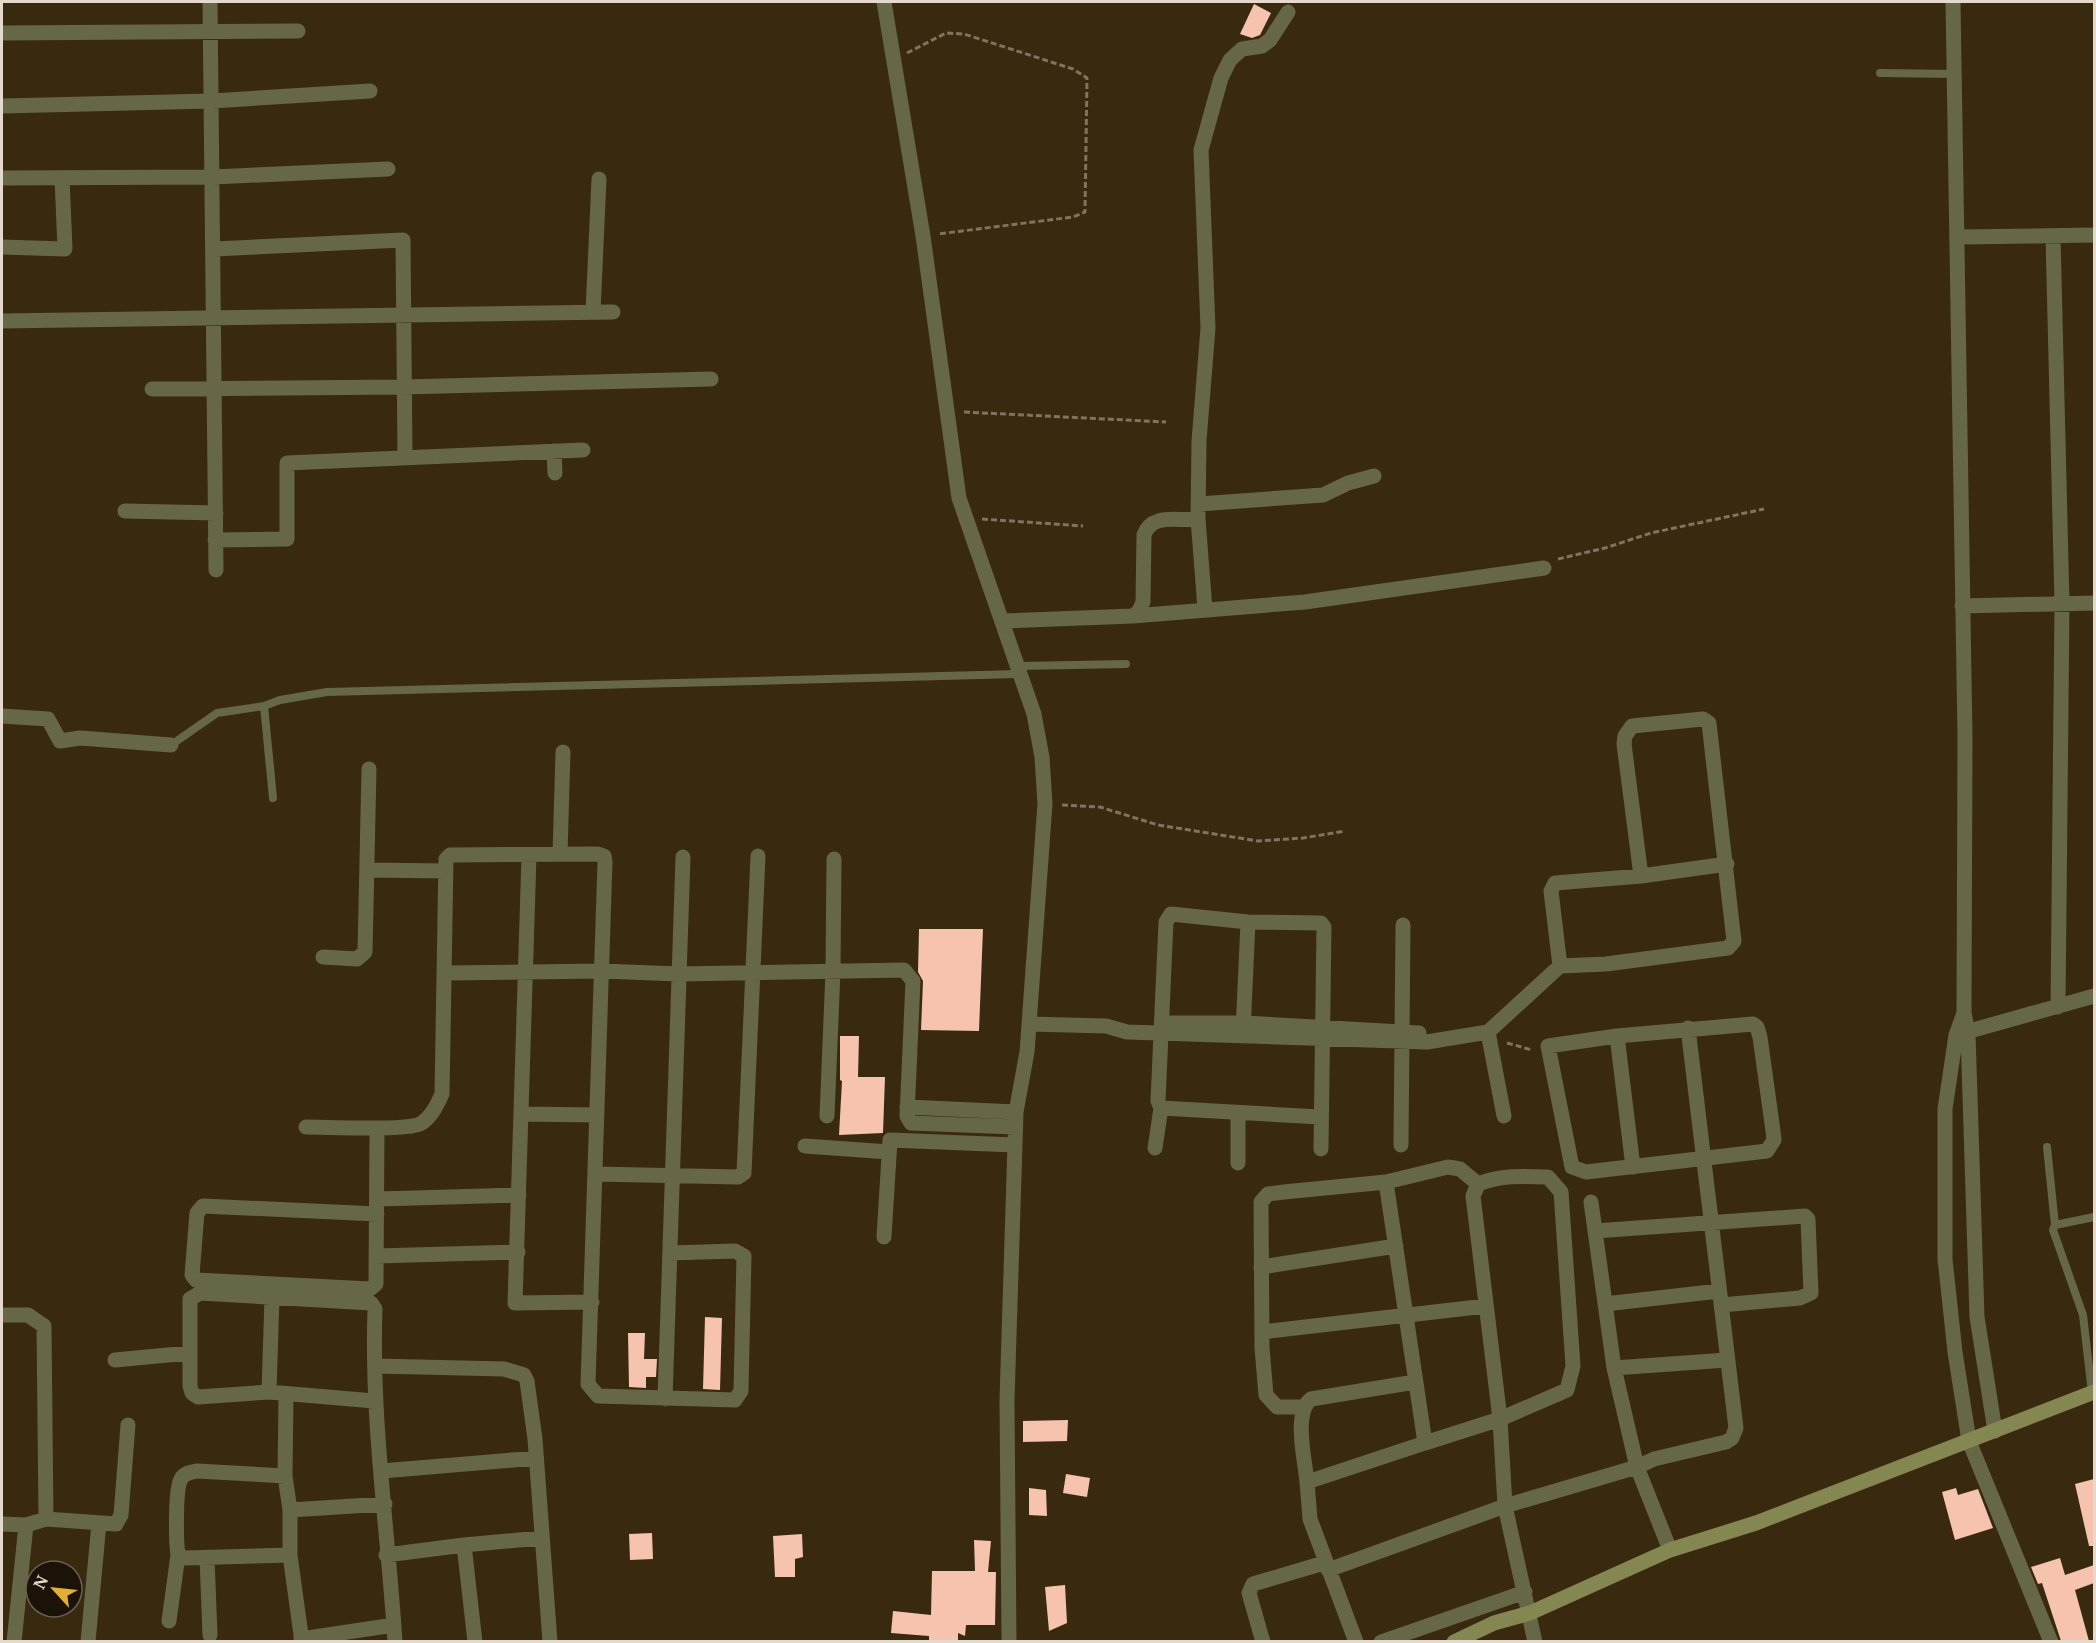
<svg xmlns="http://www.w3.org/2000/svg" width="2096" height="1643" font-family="'Noto Serif',serif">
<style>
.building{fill:#f6c3ae}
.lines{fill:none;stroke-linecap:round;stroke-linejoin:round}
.path{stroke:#81735e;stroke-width:3;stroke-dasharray:6 3;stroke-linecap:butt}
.lane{stroke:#656746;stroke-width:8}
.street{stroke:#656746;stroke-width:15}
.secondary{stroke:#858752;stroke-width:15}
</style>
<rect width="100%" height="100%" fill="#39290f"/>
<path class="building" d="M 1254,4 L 1271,13 L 1260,35 L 1252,38 L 1240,34 Z
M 919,929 L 983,929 L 979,1031 L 921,1030 L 923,981 L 918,972 Z
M 840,1036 L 859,1036 L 858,1077 L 885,1077 L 883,1133 L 839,1135 L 842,1081 L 840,1080 Z
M 705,1317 L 722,1318 L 720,1390 L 703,1389 Z
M 628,1333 L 645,1333 L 644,1359 L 657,1359 L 656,1377 L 646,1377 L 646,1388 L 629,1387 Z
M 1068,1420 L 1067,1441 L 1023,1442 L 1023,1421 Z
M 1066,1474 L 1090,1478 L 1087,1497 L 1063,1493 Z
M 2094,1479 L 2094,1546 L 2089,1546 L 2075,1484 Z
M 1029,1488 L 1046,1490 L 1047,1516 L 1029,1515 Z
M 1956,1488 L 1958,1495 L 1978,1489 L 1993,1528 L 1955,1540 L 1942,1492 Z
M 652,1533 L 653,1559 L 630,1560 L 629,1534 Z
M 802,1534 L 803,1557 L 795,1559 L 795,1577 L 775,1577 L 773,1536 Z
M 974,1540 L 991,1541 L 988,1572 L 996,1572 L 995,1625 L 966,1625 L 965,1636 L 958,1633 L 958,1641 L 929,1641 L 929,1636 L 891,1633 L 893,1611 L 931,1615 L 932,1571 L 975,1571 Z
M 2060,1558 L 2065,1575 L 2094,1565 L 2094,1583 L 2075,1590 L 2089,1641 L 2061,1641 L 2042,1583 L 2038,1584 L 2031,1567 Z
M 1065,1585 L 1067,1623 L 1049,1631 L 1045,1587 Z"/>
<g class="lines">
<path class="path" d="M 907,53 L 946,33 L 964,34 L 1073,69 L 1087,78 L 1085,212 L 1073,217 L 938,234
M 964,412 L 1166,422
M 982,519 L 1083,526
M 1558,559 L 1605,548 L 1651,533 L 1764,509
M 1062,805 L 1100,807 L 1158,825 L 1258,841 L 1303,838 L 1345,831
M 1507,1043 L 1532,1050"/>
<path class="lane" d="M 1880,73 L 1955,74
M 1019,666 L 1126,664
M 264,706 L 273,798
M 171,745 L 217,713 L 264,706 L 280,700 L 327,692 L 1020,674
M 2047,1147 L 2055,1225
M 2092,1393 L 2083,1315 L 2053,1230 L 2055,1225 L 2094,1217"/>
<path class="street" d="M 210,2 L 216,570
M 884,2 L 923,236 L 959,498 L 1034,714 L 1042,757 L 1045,804 L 1027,1052 L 1016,1112 L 1007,1400 L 1009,1642
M 1953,2 L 1965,738 L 1964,1013 L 1968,1033 L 1977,1317 L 1995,1431
M 2,33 L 298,31
M 2,106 L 212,101 L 370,91
M 2,178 L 213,177 L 388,169
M 2053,236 L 2062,603 L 2058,1007
M 1959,237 L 2094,235
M 2,247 L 65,249 L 62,178
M 214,249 L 403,240 L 405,457
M 593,312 L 599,179
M 2,321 L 613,312
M 152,389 L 404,387 L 711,379
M 554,451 L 555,473
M 1199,504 L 1323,495 L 1348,483 L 1374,476
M 125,511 L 216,513
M 1198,519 L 1205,609
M 215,540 L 287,539 L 287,463 L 583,450
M 1962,606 L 2094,603
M 1133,616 L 1305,602 L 1544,568
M 1003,621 L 1133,616 L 1139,611 L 1143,602 L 1144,535 C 1152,512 1179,522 1198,519 L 1199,441 L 1208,328 L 1201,150 L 1221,78 L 1230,60 L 1242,49 L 1262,46 L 1270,40 L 1288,12
M 2,716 L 48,719 L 60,741 L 80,738 L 171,745
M 560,854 L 563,752
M 529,856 L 515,1303 L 592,1302
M 367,870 L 446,871
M 323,957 L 357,959 L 365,952 L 369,769
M 1560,966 L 1551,891 L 1555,883 L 1641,876 L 1727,864
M 446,973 L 602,971 L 679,974 L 904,970 L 913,981 L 907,1116 L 911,1123 L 1015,1127
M 1964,1013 L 1956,1035 L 1945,1109 L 1945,1259 L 1955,1352 L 1969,1441 L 2051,1642
M 1167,1023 L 1244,1023 L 1419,1033
M 1029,1024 L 1106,1026 L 1127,1032 L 1427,1042 L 1488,1032 L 1560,966 L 1606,964 L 1728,948 L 1734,941 L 1709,723 L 1703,719 L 1632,726 L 1625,736 L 1624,744 L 1641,876
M 1753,1024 L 1757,1027 L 1760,1037 L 1773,1131 L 1774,1140 L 1767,1151 L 1586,1172 L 1572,1167 L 1548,1046 L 1617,1036 Z
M 1243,1032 L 1248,922
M 1488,1032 L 1504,1116
M 1959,1034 L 2094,996
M 1617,1036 L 1633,1167
M 907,1107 L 1016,1112
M 522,1114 L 597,1115
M 827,1116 L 833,971 L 834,859
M 1320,1117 L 1161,1108 L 1158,1101 L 1166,922 L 1171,914 L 1248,922 L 1321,923 L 1324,927 L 1321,1149
M 306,1127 C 328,1127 404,1131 420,1124 C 431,1118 437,1105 442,1094 L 446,859 L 450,855 L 598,854 L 604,856 L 605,862 L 588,1384 L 598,1396 L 735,1400 L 741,1391 L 744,1256 L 735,1251 L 670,1253
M 377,1128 L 376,1284 L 370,1289 L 196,1280 L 192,1275 L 197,1213 L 203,1206 L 377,1214
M 1401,1145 L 1403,925
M 805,1146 L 889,1152
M 1155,1148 L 1161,1108
M 1238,1163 L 1238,1113
M 595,1174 L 738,1177 L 744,1173 L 758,856
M 378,1199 L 519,1195
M 1595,1231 L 1805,1216 L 1808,1219 L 1811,1293 L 1800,1298 L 1721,1305
M 884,1237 L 890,1140 L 1015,1145
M 376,1256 L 518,1252
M 1261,1267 L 1396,1246
M 1605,1304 L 1719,1291
M 2,1315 L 28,1315 L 44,1326 L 46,1519
M 1262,1332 L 1486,1306
M 115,1360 L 189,1353
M 377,1366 L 504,1369 L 524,1375 L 527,1381 L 535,1439 L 550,1642
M 1614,1368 L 1727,1360
M 269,1392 L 272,1297
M 286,1394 L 285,1476 L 290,1510 L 290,1555 L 302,1642
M 665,1399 L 683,857
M 374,1401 L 269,1392 L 198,1397 L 192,1393 L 190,1386 L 190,1299 L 200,1293 L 371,1303 L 375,1309 C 371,1420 388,1530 395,1642
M 1303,1407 L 1277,1407 L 1266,1395 L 1262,1348 L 1261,1202 L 1268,1194 L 1284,1192 L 1386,1182
M 1425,1443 L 1500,1419 L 1567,1390 L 1573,1366 L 1561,1192 L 1548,1177 C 1523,1176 1501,1175 1478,1184 L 1473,1196 L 1500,1419 L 1505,1506 L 1637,1467 L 1614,1368 L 1591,1202
M 382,1471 L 536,1458
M 285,1476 L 197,1471 C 191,1472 184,1473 181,1479 C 175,1489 176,1542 178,1555 L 185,1558 L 290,1555
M 1307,1482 C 1305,1460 1293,1413 1311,1399 L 1415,1382
M 290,1510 L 385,1504
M 2,1524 L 26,1525 L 46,1519 L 116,1524 L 121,1515 L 128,1425
M 464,1545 L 541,1538
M 1670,1550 L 1637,1467 L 1654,1459 L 1726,1442 L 1732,1438 L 1736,1428 L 1688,1028
M 386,1555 L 464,1545 L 475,1642
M 207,1558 L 210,1635
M 1328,1570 L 1505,1506 L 1535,1642
M 169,1621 L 178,1555
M 301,1639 L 394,1625
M 14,1642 L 26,1525
M 88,1642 L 99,1523
M 1263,1642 L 1249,1593 L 1253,1584 L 1324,1563
M 1356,1642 L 1310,1519 L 1307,1482 L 1425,1443 L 1386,1182 L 1448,1167 L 1460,1169 L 1478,1184
M 1381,1642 L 1525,1592"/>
<path class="secondary" d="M 1454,1642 L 1494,1623 L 1530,1613 L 1670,1550 L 1756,1523 L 2094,1392"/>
</g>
<rect width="2096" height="1643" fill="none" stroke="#e4d9cb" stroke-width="6"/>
<g transform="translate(54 1589) rotate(297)"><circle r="28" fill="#1b1308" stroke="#6b6256" stroke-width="1.5"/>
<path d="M0-4.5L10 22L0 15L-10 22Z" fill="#e3ae35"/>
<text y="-9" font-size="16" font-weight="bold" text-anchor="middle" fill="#e4d9cb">N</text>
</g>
</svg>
